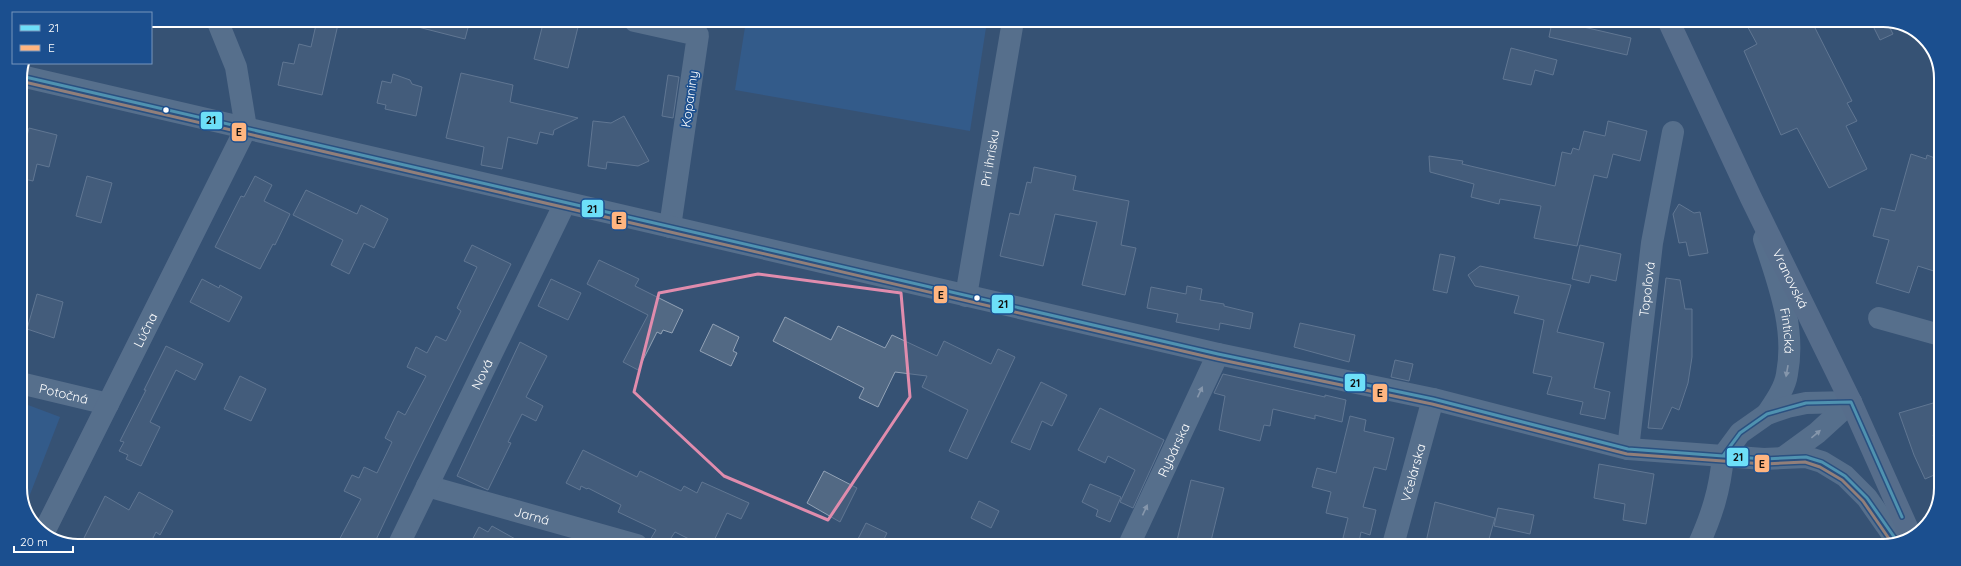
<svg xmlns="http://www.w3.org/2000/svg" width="1961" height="566" font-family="Quicksand,sans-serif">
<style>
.green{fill:#2f66a5}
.building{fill:#526984;stroke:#92a2b6}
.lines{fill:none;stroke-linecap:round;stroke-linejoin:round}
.minor{stroke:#7d92a8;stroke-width:22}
.major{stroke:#7d8ea7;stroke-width:22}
.bus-1-casing{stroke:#1b4f8f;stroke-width:6}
.bus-2-casing{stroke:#1b4f8f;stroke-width:6}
.bus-1{stroke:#6ddff8;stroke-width:3}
.bus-2{stroke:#ffb580;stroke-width:3}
.oneway{fill:#e5e9ee}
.marked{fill:none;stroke:#e08cad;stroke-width:3;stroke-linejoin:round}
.bus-dot{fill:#fff;stroke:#1b4f8f;stroke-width:1.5}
.labels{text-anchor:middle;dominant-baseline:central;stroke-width:3.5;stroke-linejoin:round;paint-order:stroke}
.street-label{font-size:13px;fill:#fff;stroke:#1b4f8f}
.rim{fill:none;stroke:#fff;stroke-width:2}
.line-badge{stroke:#1b4f8f;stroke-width:1.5}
.pale-badge-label{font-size:11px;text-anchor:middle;font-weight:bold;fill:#111}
</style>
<rect width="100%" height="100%" fill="#365274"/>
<path class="green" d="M 746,21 L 987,21 L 970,131 L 735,90 Z
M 20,402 L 60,417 L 29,497 L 21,494 L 20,492 Z"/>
<path class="building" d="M 317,20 L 339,20 L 322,95 L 278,85 L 283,62 L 294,64 L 299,44 L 311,47 Z
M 415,20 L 470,20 L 465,39 L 414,26 Z
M 544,20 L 554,20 L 578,27 L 568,68 L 534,59 Z
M 1552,22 L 1562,22 L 1631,38 L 1627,55 L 1549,37 Z
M 1745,22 L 1812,22 L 1852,101 L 1847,103 L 1857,121 L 1846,126 L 1867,169 L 1829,188 L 1797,128 L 1781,135 L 1744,51 L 1757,44 Z
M 1871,22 L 1887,22 L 1893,34 L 1880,40 Z
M 1511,48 L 1557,60 L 1553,75 L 1535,70 L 1531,85 L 1503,79 Z
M 461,73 L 513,85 L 510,102 L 578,118 L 554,130 L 553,135 L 540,132 L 537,144 L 508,137 L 502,169 L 481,165 L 484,147 L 446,138 Z
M 393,74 L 410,80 L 412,84 L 422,87 L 416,116 L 385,109 L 386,105 L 377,103 L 382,81 L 391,83 Z
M 668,75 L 679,77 L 673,118 L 662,116 Z
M 624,116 L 649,161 L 638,166 L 607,162 L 606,169 L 588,166 L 593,121 L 611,123 Z
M 1608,121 L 1647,131 L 1640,161 L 1613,154 L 1607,178 L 1594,175 L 1577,246 L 1534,238 L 1541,206 L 1500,199 L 1499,204 L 1471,197 L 1474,184 L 1430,172 L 1429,156 L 1463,161 L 1462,164 L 1555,186 L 1562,152 L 1571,154 L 1573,148 L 1579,150 L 1584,131 L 1605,136 Z
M 29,128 L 57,135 L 49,167 L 37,164 L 33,181 L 20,178 L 20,163 Z
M 1911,154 L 1926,159 L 1927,155 L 1940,160 L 1940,273 L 1918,266 L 1909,293 L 1876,283 L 1889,240 L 1873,236 L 1881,208 L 1895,211 Z
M 1034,167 L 1076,176 L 1073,190 L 1129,201 L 1121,245 L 1136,248 L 1125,295 L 1082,285 L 1097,222 L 1055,214 L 1043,266 L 1000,256 L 1010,213 L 1019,215 L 1027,182 L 1031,183 Z
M 87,176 L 112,183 L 101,223 L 76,216 Z
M 255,176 L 272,185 L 264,201 L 290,214 L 275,245 L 273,244 L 260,269 L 215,247 L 241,196 L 244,197 Z
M 306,190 L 357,214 L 361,205 L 388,219 L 374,248 L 364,243 L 349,274 L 331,265 L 343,240 L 293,215 Z
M 1679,204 L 1694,213 L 1700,212 L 1708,253 L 1689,256 L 1686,242 L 1679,243 L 1673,214 Z
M 472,245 L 511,264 L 413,462 L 374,544 L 337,544 L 361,499 L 344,491 L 352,475 L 359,478 L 364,467 L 377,473 L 392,442 L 385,438 L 398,411 L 405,415 L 426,376 L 407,367 L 416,347 L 427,353 L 436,336 L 446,341 L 461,311 L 457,308 L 477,267 L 464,261 Z
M 1580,245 L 1621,254 L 1616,281 L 1591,275 L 1589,283 L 1572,279 Z
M 1440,254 L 1455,257 L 1447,293 L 1433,290 Z
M 599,260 L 639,279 L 635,286 L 683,310 L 672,333 L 663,330 L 661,334 L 657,332 L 638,370 L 623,362 L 648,315 L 587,284 Z
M 1480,266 L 1571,285 L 1557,332 L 1604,343 L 1594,388 L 1610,392 L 1605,419 L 1580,414 L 1583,402 L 1547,394 L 1552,377 L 1533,373 L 1544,320 L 1514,313 L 1519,296 L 1475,286 L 1468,275 Z
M 1666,278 L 1680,280 L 1685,309 L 1692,309 L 1692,357 L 1688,383 L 1679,410 L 1672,407 L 1662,429 L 1648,428 Z
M 202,279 L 219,288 L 220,285 L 242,297 L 229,322 L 190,302 Z
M 551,279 L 581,293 L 568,320 L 538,306 Z
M 1187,286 L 1202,289 L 1200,300 L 1224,304 L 1224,306 L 1253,313 L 1250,329 L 1220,323 L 1219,330 L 1176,322 L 1178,314 L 1147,308 L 1151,287 L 1186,294 Z
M 37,294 L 63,302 L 54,338 L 27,329 Z
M 785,317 L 831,340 L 838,326 L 885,348 L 892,335 L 937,356 L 944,341 L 991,364 L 998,349 L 1015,357 L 967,459 L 949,451 L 968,410 L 922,387 L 927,376 L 895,372 L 878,407 L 859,398 L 864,388 L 773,341 Z
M 1300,323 L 1355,335 L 1349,362 L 1294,347 Z
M 713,324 L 739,337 L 733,351 L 737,353 L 731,366 L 700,351 Z
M 520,342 L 547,356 L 526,397 L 543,406 L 536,421 L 522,414 L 508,442 L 511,443 L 488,490 L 457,476 Z
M 166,346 L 203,364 L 195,380 L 176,370 L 150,422 L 160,427 L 141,466 L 126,459 L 128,455 L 119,451 L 124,442 L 120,441 L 146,390 L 144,390 Z
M 1395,360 L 1413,364 L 1409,381 L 1391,377 Z
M 1223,374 L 1325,397 L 1325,395 L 1346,400 L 1342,422 L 1315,415 L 1315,419 L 1273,409 L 1270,426 L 1264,425 L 1260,441 L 1219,430 L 1225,396 L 1214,393 Z
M 240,376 L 266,389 L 251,421 L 224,409 Z
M 1041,382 L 1067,395 L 1052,426 L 1042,421 L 1030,450 L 1011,442 Z
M 1940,401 L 1939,433 L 1933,435 L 1939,454 L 1939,473 L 1925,479 L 1914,455 L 1899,413 Z
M 1100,408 L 1164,440 L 1133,508 L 1120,502 L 1135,470 L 1108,456 L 1105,463 L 1078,450 Z
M 1350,416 L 1366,420 L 1364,431 L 1394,438 L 1386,470 L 1374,467 L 1363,507 L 1376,510 L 1370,535 L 1361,532 L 1359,542 L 1343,538 L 1348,518 L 1326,513 L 1331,492 L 1312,487 L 1317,468 L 1336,473 Z
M 583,450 L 637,477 L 640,471 L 681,491 L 684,486 L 697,493 L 702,482 L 749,503 L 741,519 L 727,513 L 712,545 L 701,545 L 675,532 L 667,544 L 650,540 L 656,530 L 618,512 L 621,505 L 588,488 L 587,489 L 581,486 L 580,490 L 566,483 Z
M 1599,464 L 1654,474 L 1646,524 L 1623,520 L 1625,504 L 1594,498 Z
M 824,471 L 857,488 L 840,522 L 807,503 Z
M 1191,480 L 1224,488 L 1210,545 L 1176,545 Z
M 1090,484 L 1121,497 L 1110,522 L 1096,516 L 1098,510 L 1082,502 Z
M 139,492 L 173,511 L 160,535 L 156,532 L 150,544 L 81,544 L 105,496 L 129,510 Z
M 979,501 L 999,511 L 991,528 L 971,518 Z
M 1435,502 L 1495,518 L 1487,546 L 1438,546 L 1426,542 Z
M 1498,508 L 1534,515 L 1530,534 L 1494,526 Z
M 866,523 L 887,533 L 881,545 L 855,545 Z
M 492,526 L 526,545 L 470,544 L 479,527 L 488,532 Z"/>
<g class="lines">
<g class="minor">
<path d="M 635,21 L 698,35 L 670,227"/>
<path d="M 21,76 L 1218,354 L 1433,399 L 1628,449 L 1764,459 L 1806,457 L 1822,462 L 1845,476 L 1867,498 L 1897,541"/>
<path id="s1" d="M 1764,239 C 1778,282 1796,328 1787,374 C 1785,388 1775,402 1767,414"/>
<path id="s2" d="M 966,296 L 1013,21"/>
<path d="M 1879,318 L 1940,335"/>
<path id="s3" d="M 20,383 L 108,404"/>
<path id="s4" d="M 1628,449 L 1652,243 L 1673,132"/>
<path d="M 1723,456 L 1740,433 L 1767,414 L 1787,407 L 1806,403 L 1851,402"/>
<path d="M 1784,457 L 1817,433 L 1851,402"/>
<path id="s5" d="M 427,486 L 637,545"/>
<path id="s6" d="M 44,532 L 246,128 L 236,67 L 217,20"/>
<path id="s7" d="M 399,544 L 565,203"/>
<path id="s8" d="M 1129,545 L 1218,354"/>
<path id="s9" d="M 1393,545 L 1433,399"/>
<path d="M 1698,546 C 1712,515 1720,490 1723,456"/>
</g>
<path class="major" id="s10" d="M 1669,22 L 1751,198 L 1851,402 L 1911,536"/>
<g class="bus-1-casing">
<path id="bus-1" d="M 21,76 L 1218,354 L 1433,399 L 1628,449 L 1764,459 L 1806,457 L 1822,462 L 1845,476 L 1867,498 L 1897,541
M 1723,456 L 1740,433 L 1767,414 L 1806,403 L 1851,402 L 1902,517"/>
</g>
<g class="bus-2-casing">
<path id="bus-2" d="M 20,81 L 1217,359 L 1432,404 L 1627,454 L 1764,464 L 1805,462 L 1820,467 L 1842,480 L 1863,501 L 1892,543"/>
</g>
<use href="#bus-1" class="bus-1"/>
<use href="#bus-2" class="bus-2"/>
</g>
<defs><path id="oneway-solid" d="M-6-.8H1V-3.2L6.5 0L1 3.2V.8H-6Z"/></defs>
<g class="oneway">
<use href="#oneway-solid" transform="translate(1787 371) rotate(100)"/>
<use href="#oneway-solid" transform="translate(1200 392) rotate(-65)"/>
<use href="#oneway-solid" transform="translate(1816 434) rotate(-40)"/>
<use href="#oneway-solid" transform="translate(1145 510) rotate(-65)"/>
</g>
<path d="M0 0H1961V566H0ZM 758,274 L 901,293 L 910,397 L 828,520 L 724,476 L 634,392 L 659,293 Z" fill="#365274" fill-opacity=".55" fill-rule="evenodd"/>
<path class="marked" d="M 758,274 L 901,293 L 910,397 L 828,520 L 724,476 L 634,392 L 659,293 Z"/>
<g class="bus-dot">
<circle cx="166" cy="110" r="3.5"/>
<circle cx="977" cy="298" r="3.5"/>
</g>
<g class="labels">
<g class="street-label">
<text transform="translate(689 99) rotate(-82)">Kopaniny</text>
<text stroke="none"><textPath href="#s2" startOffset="140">Pri ihrisku</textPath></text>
<text stroke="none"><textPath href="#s10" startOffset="284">Vranovská</textPath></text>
<text stroke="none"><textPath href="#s4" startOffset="161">Topoľová</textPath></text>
<text stroke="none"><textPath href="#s6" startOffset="226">Lúčna</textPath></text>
<text stroke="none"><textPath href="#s1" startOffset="95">Fintická</textPath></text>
<text stroke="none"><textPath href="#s7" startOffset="189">Nová</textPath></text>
<text stroke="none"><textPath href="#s3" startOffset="45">Potočná</textPath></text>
<text stroke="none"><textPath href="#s8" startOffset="105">Rybárska</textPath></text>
<text stroke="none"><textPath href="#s9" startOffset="75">Včelárska</textPath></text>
<text stroke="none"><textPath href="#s5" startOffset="109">Jarná</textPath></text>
</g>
</g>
<path d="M0 0H1961V566H0ZM78 27H1883A51 51 0 0 1 1934 78V488A51 51 0 0 1 1883 539H78A51 51 0 0 1 27 488V78A51 51 0 0 1 78 27Z" fill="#1b4f8f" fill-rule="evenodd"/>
<path class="rim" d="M78 27H1883A51 51 0 0 1 1934 78V488A51 51 0 0 1 1883 539H78A51 51 0 0 1 27 488V78A51 51 0 0 1 78 27Z"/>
<g class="line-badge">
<rect x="200" y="111" width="23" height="19" rx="4" fill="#6ddff8"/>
<rect x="231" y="122" width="16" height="20" rx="4" fill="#ffb580"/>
<rect x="581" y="199" width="23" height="19" rx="4" fill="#6ddff8"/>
<rect x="611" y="211" width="16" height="19" rx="4" fill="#ffb580"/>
<rect x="933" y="285" width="15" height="19" rx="4" fill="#ffb580"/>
<rect x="991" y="294" width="23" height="20" rx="4" fill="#6ddff8"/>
<rect x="1344" y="373" width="22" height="19" rx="4" fill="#6ddff8"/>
<rect x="1372" y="383" width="16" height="20" rx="4" fill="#ffb580"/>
<rect x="1726" y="447" width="23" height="20" rx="4" fill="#6ddff8"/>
<rect x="1754" y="454" width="16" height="19" rx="4" fill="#ffb580"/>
</g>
<g class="pale-badge-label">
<text x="211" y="124">21</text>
<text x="239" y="136">E</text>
<text x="592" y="213">21</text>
<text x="619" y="224">E</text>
<text x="941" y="299">E</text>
<text x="1003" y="308">21</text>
<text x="1355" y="387">21</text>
<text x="1380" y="397">E</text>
<text x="1738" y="461">21</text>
<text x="1762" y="468">E</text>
</g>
<rect x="12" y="12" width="140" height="52" fill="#1b4f8f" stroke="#7695bc"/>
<rect x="20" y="25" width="20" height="6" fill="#6ddff8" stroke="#7695bc"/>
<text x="48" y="32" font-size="12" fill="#ffffff">21</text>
<rect x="20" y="45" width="20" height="6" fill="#ffb580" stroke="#7695bc"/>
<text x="48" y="52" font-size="12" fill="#ffffff">E</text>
<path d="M14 546v6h59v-6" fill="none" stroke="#ffffff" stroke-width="2"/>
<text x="20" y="546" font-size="12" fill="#ffffff" stroke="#1b4f8f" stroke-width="3" paint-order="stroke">20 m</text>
</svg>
